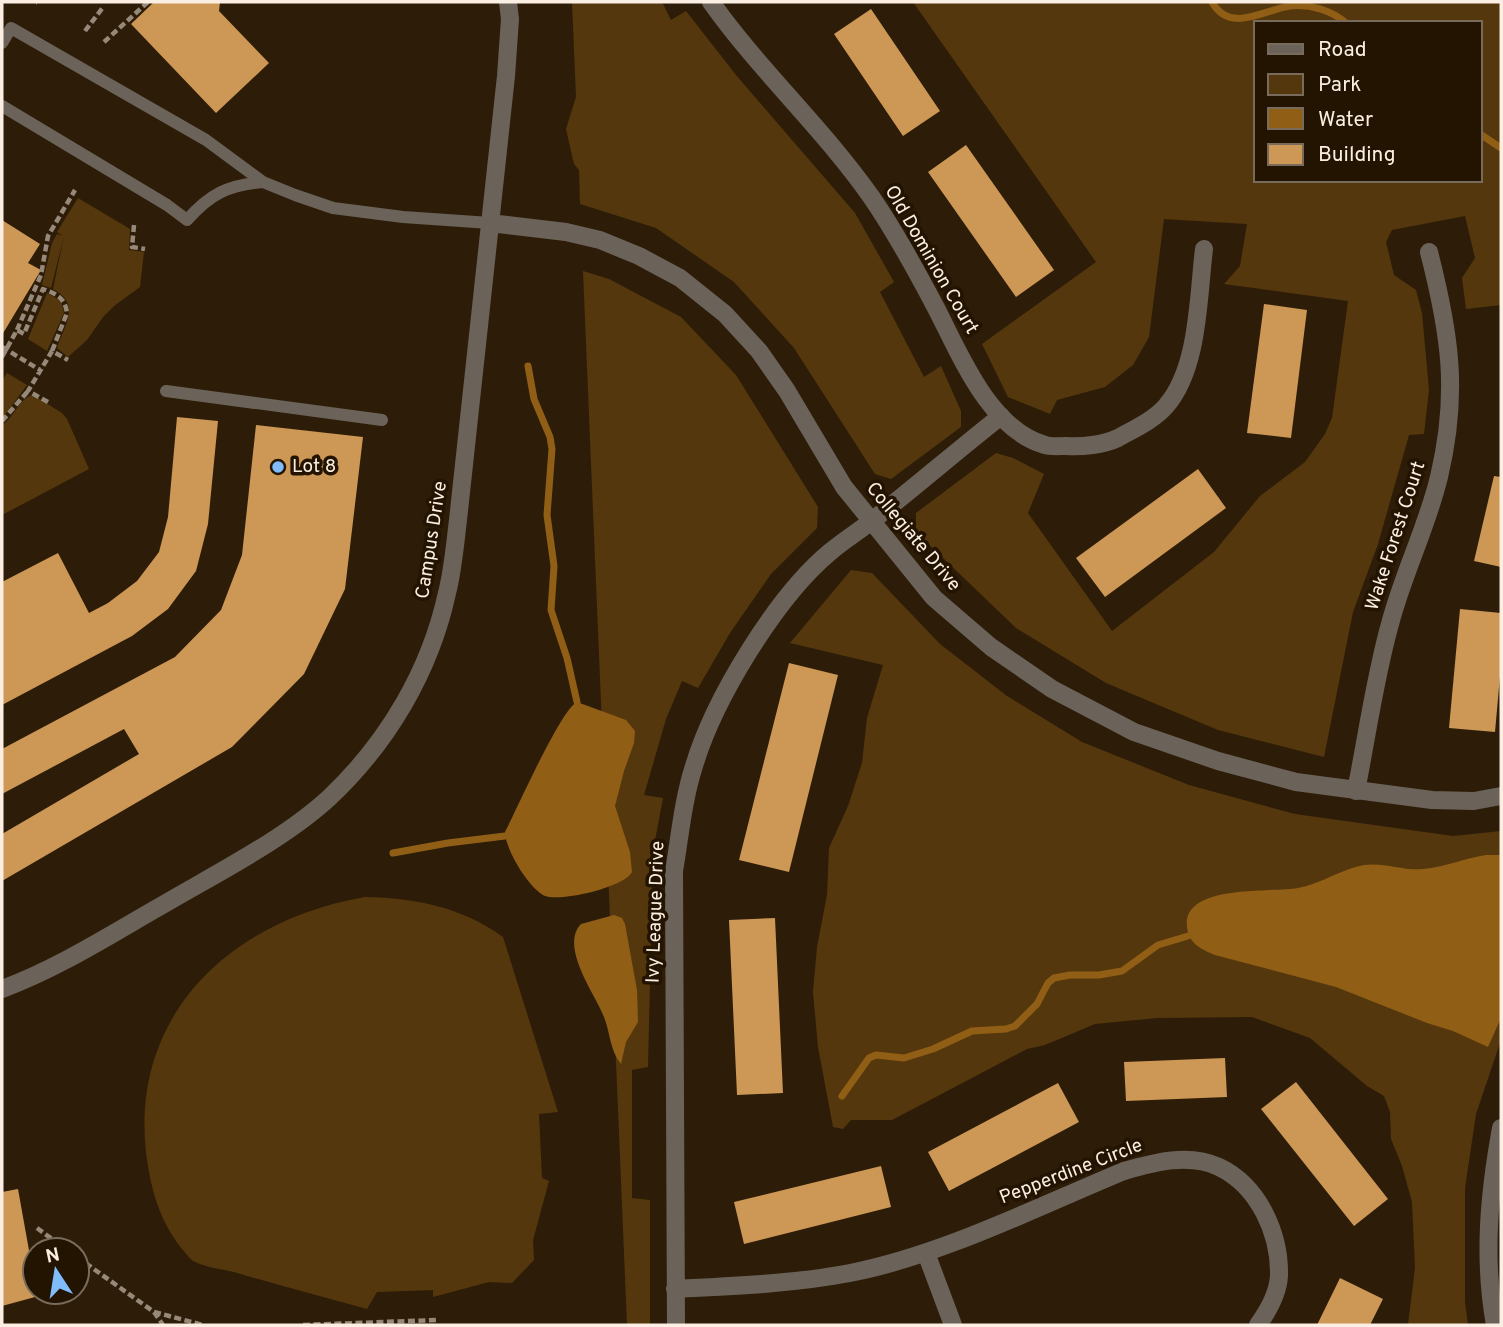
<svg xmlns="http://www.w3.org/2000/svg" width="1503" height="1327" font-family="Overpass,sans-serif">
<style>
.green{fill:#55370d;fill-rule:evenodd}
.water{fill:#915e15}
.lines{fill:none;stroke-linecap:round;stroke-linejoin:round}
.stream{stroke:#915e15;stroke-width:7}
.building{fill:#cd9755}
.path{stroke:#978979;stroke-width:4.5;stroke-dasharray:7 3.5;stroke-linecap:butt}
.service{stroke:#6b6359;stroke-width:12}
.minor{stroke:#6b6359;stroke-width:18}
.poi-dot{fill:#81bcfa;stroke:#231301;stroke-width:2.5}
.labels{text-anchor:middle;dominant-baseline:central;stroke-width:7;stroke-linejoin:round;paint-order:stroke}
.street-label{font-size:19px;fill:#fbefe3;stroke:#231301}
.poi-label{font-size:19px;fill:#fbefe3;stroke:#231301;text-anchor:start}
</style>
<rect width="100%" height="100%" fill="#2d1d08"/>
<path class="green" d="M 572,2 L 662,2 L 671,20 L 686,11 L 736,75 L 855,213 L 894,282 L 880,292 L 924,377 L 941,366 L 961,411 L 961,427 L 891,479 L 875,474 L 794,348 L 734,282 L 656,228 L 580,204 L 579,170 L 574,164 L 566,129 L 576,97 Z
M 913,2 L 1501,2 L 1501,305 L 1466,309 L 1462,278 L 1475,258 L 1465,216 L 1392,230 L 1386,242 L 1394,275 L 1416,290 L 1422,313 L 1429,390 L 1424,434 L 1409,435 L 1378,544 L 1353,612 L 1324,757 L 1218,730 L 1106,683 L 1016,628 L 916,532 L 916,513 L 996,453 L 1013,458 L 1044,474 L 1028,513 L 1112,631 L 1214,552 L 1260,496 L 1305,462 L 1325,434 L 1332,418 L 1348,301 L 1224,284 L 1240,266 L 1247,224 L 1164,219 L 1149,337 L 1133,365 L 1105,387 L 1057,400 L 1050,414 L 1008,397 L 982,344 L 1096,262 ZM 1256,23 L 1480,23 L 1480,180 L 1256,180 Z
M 78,198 L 130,229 L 129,250 L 144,252 L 140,287 L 114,306 L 103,317 L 87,340 L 68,357 L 57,348 C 64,325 82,305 53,289 L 64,236 L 51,288 L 42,285 L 52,243 L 57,234 L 63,236 L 57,232 Z
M 583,271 L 609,279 L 681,317 L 736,375 L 818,507 L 817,528 L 771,574 L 730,633 L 698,688 L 682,681 L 666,719 L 644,795 L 663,798 L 653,851 L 648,1067 L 632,1070 L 632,1198 L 650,1200 L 650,1325 L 627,1325 Z
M 47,293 L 61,301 L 64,313 L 47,351 L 28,339 Z
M 7,373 L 27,385 L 2,419 L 2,381 Z
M 33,395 L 62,413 L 67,419 L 89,469 L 2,515 L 2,425 C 14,418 19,398 33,395 Z
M 851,570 L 872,573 L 940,644 L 1007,696 L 1082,742 L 1189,785 L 1295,814 L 1453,836 L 1501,831 L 1501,1040 L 1476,1114 L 1465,1188 L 1465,1302 L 1468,1325 L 1408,1325 L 1415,1268 L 1412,1202 L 1402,1166 L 1391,1139 L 1390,1112 L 1384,1096 L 1367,1086 L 1310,1038 L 1252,1017 L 1157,1018 L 1095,1024 L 1045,1045 L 1027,1049 L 892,1120 L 851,1120 L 843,1129 L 833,1127 L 818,1047 L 813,992 L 817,947 L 827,895 L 829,848 L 848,806 L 862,763 L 867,718 L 883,665 L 790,643 Z
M 365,897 C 415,898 462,907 503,937 L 558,1112 L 539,1114 L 542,1178 L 549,1181 L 533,1240 L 534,1260 L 512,1283 L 489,1282 L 433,1297 L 433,1290 L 377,1292 L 367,1309 C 323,1297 278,1285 234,1272 C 221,1269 204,1267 193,1261 C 189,1258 185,1252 182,1249 C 166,1229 157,1208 151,1182 C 117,1029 220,922 365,897 Z"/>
<path class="water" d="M 577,702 L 626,720 L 635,731 L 634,743 L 624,771 L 615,806 L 630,852 L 632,872 C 625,887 561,902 545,896 C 529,889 505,849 505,832 C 516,811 561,709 577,702 Z
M 1486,855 L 1501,855 L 1501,1018 L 1488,1047 L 1453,1031 L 1427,1023 L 1336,987 L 1215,955 C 1201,949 1189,944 1187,927 C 1182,883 1273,893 1298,888 C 1321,884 1341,869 1364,865 C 1384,862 1404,871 1423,869 C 1445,867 1465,858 1486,855 Z
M 614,915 L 622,918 L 625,924 L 637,990 L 638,1022 L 626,1042 L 621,1064 C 610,1051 610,1032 604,1017 C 596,995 559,947 581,924 Z"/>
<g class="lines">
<path class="stream" d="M 1212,2 C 1230,34 1263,10 1290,6 C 1310,4 1331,10 1346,23
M 1480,134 L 1501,148
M 528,366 L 534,399 L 550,437 L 552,449 L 547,515 L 554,566 L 551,610 L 567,658 L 577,702
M 393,853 L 448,843 L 505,836
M 842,1096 L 869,1058 L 876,1055 L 904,1058 L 933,1049 L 972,1031 L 1006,1029 L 1015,1026 L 1037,1004 L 1048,983 L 1054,978 L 1070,975 L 1099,975 L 1122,971 L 1158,945 L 1188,936"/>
</g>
<path class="building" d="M 154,2 L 220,2 L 219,11 L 269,63 L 216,113 L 131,24 Z
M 871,9 L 940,111 L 903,136 L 834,34 Z
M 966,145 L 1054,270 L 1016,297 L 928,172 Z
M 2,220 L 40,244 L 28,263 L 41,270 L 2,335 Z
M 1264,304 L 1307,310 L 1291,438 L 1247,433 Z
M 177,417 L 218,421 L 208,524 L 196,571 L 168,609 L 132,636 L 2,705 L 2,582 L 58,553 L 89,613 L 108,603 L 137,581 L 159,552 L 168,517 Z
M 256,425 L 363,437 L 345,589 L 304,674 L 232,747 L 2,881 L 2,834 L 139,754 L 124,729 L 2,794 L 2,749 L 175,657 L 221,610 L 242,555 Z
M 1198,469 L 1226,508 L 1105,597 L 1076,558 Z
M 1494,476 L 1501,477 L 1501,567 L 1474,561 Z
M 1460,609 L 1501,613 L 1501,665 L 1495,732 L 1449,728 Z
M 789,663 L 838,675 L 789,872 L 739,860 Z
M 775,918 L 783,1093 L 737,1095 L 729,920 Z
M 1225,1058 L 1227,1097 L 1126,1101 L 1124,1062 Z
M 1296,1082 L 1388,1199 L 1354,1226 L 1261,1109 Z
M 1058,1083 L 1079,1122 L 949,1191 L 928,1152 Z
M 881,1166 L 891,1207 L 744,1244 L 734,1202 Z
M 18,1189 L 30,1256 L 35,1255 L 35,1297 L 2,1306 L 2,1192 Z
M 1340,1278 L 1383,1299 L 1370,1325 L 1317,1325 Z"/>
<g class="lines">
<path class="path" d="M 36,2 L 37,2
M 85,31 L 104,6
M 104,42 L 148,2
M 134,225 L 132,247 L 145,249
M 17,330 L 41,275 L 48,236 L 75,190
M 2,347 L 40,370
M 2,357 L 17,330 L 24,334 L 43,289 C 57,294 65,298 67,313 L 52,351
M 48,402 L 28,391 L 52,351 L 68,360
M 2,421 L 28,391
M 37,1228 L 67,1250
M 77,1257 L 154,1312 L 163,1325
M 154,1312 L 203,1325
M 303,1325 L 437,1320"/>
<path class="service" d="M 2,43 L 11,28 L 206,140 L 263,182 L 295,195 L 333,208 L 403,217 L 490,223
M 2,106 L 167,205 L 187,220 C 210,194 228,185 263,182
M 166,391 L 382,420"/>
<path class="minor" d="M 711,2 C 760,71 823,128 872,198 C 896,233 916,270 936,308 C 960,354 989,429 1045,445 C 1051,447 1059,446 1066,446 C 1082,447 1103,445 1118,438 C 1134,429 1154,420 1166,406 C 1199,368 1198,297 1204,249
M 490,223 L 566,232 L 600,240 L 639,256 L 680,278 L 725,314 L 759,351 L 787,391 L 844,487 L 934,598 L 991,647 L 1052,689 L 1134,732 L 1218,761 L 1296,782 L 1432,800 L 1474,801 L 1501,796
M 1356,791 C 1367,736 1375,677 1390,624 C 1403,574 1427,527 1439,477 C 1459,393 1450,334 1429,252
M 2,989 C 59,968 113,933 166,903 C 219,872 286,838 330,797 C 388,742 430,671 447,593 C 453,570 455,544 458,520 L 506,76 L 510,19 L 508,2
M 926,1253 L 953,1325
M 675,1289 C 733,1286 792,1284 850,1273 C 942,1255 1037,1207 1124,1171 C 1155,1162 1189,1153 1219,1167 C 1259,1186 1280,1234 1279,1276 C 1278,1294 1268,1311 1258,1325
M 676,1325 L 674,871 C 680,836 683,800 694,766 C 714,699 776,597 830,552 C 843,541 859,531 873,520 C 916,486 958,450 1001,416
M 1495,1325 C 1483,1258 1489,1194 1501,1128"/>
</g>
<circle class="poi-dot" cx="278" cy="467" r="7"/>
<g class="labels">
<g class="street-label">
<text transform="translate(931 260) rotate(60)">Old Dominion Court</text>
<text transform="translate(1396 536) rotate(-72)">Wake Forest Court</text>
<text transform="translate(913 537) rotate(50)">Collegiate Drive</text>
<text transform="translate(432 540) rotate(-81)">Campus Drive</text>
<text transform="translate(656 912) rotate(-88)">Ivy League Drive</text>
<text transform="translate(1071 1172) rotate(-21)">Pepperdine Circle</text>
</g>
<g class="poi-label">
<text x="292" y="467">Lot 8</text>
</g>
</g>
<rect width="1503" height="1327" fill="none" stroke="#fbefe3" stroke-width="7"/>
<rect x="1254" y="21" width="228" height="161" fill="#231301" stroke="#796b5b" stroke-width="2"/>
<rect x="1268" y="44" width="35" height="10" fill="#6b6359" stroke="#796b5b" stroke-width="2"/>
<text x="1318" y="56" font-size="21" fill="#fbefe3">Road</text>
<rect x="1268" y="74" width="35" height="21" fill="#55370d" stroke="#796b5b" stroke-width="2"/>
<text x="1318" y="91" font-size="21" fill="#fbefe3">Park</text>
<rect x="1268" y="108" width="35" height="21" fill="#915e15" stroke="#796b5b" stroke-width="2"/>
<text x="1318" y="126" font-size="21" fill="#fbefe3">Water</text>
<rect x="1268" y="144" width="35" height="21" fill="#cd9755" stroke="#796b5b" stroke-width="2"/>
<text x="1318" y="161" font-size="21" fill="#fbefe3">Building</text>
<g transform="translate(56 1271) rotate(348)"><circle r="33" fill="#231301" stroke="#796b5b" stroke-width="2"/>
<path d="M0-5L12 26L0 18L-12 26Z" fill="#81bcfa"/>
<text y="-10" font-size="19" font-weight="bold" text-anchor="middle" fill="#fbefe3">N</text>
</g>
</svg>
